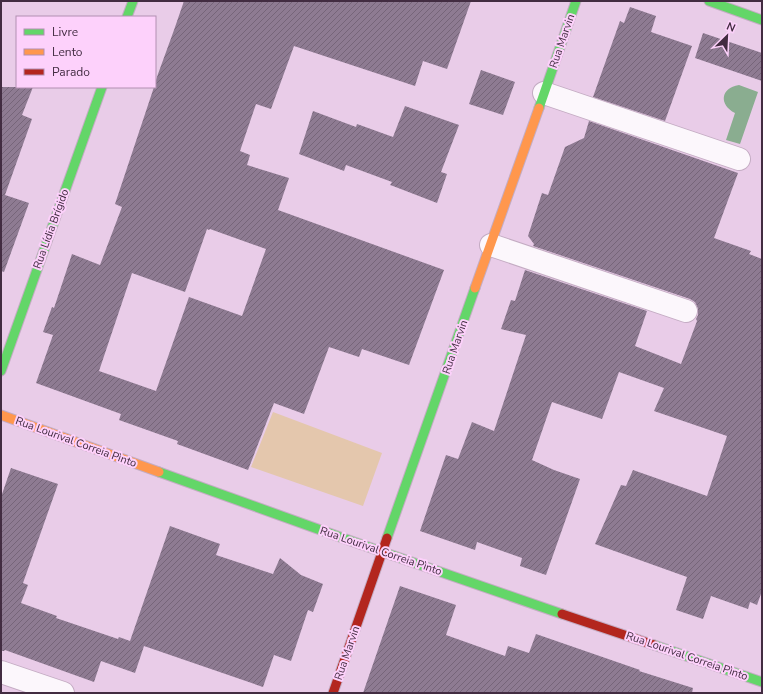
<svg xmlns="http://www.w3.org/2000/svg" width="763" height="694" font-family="'Nunito Sans',sans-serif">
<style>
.green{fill:#e4c7ad}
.water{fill:#8aad90}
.building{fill:url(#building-hatch);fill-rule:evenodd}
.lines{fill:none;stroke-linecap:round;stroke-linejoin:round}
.street-casing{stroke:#c4acc3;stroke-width:24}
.fast-casing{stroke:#c4acc3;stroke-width:11}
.slow-casing{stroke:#c4acc3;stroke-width:11}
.jam-casing{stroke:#c4acc3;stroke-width:11}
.street{stroke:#fcf7fc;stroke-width:22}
.fast{stroke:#63d668;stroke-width:9}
.slow{stroke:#ff974d;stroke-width:9}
.jam{stroke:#b3261e;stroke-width:9}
.labels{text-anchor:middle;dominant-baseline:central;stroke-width:4;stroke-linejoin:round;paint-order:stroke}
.street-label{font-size:11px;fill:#422c41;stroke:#fdd1fb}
</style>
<defs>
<pattern id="building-hatch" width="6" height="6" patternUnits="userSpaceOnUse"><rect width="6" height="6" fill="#8e7b92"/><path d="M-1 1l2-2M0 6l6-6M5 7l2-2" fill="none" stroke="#766579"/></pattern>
</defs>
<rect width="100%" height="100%" fill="#e9cce8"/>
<path class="green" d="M 273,412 L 382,453 L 363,506 L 251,467 Z"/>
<path class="water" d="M 739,85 L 758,92 L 740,144 L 726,140 L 735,113 C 719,105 720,88 739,85 Z"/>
<path class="building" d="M 184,1 L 471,1 L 447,69 L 423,61 L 415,86 L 294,46 L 271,109 L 256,104 L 240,151 L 250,155 L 247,165 L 289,178 L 278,210 L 444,270 L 409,365 L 362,349 L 359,357 L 329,347 L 304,414 L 274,403 L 248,470 L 177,444 L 178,441 L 119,420 L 121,414 L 36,383 L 53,335 L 43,332 L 52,307 L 54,308 L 72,254 L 100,265 L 122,207 L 115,204 L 154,87 L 155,87 L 155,83 L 158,74 L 174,30 ZM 207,229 L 209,230 L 210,229 L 266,249 L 242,316 L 189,297 L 156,391 L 99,371 L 132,273 L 185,292 Z
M 630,7 L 656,16 L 651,32 L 692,46 L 665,121 L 593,97 L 620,21 L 624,23 Z
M 703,33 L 762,53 L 762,81 L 695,58 Z
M 481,70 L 515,82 L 503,115 L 469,104 Z
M 1,87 L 33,87 L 22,115 L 32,119 L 5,195 L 29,203 L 4,272 L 1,271 Z
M 405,106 L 459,125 L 441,172 L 447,174 L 437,203 L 393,186 L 390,185 L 392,182 L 346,165 L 344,171 L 299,154 L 313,111 L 356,127 L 357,124 L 393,137 Z
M 589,121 L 738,173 L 714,238 L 751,251 L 749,254 L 762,259 L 762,591 L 757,605 L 750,602 L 748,609 L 711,596 L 703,619 L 676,610 L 687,577 L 595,544 L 621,485 L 626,486 L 633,470 L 707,496 L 727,436 L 654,411 L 664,388 L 619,372 L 602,419 L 552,402 L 532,460 L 554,470 L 580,479 L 546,575 L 520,566 L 522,558 L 477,542 L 475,550 L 420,531 L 446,455 L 458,459 L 472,422 L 494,431 L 526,335 L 501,329 L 511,300 L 515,301 L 525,270 L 647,311 L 635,346 L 681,364 L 697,321 L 696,319 L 698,315 L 698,309 L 695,302 L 690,299 L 533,246 L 534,244 L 528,236 L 542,193 L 548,195 L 565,147 L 584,138 Z
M 11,468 L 58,484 L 23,583 L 28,585 L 21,603 L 57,616 L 56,618 L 118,639 L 119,637 L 130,641 L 170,526 L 220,544 L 216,555 L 273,574 L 280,558 L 301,575 L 323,584 L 313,612 L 308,610 L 291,661 L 274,655 L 263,687 L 144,646 L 135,673 L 101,661 L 94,682 L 5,650 L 4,651 L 1,651 L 1,497 Z
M 400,586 L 456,605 L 446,635 L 505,656 L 508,646 L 529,653 L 536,634 L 640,670 L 639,671 L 693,688 L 692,693 L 363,693 Z"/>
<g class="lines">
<g class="street-casing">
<path id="street" d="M 544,93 L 739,159
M 491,245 L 686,311
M 1,672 L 63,693"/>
</g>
<g class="fast-casing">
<path id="fast" d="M 709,1 L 762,20
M 127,17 L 133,1
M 539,108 L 576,1
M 1,371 L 102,87
M 159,472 L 354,542 L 562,614
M 387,538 L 475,288
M 654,645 L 762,682"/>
</g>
<g class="slow-casing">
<path id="slow" d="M 475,288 L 539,108
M 1,415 L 159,472"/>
</g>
<g class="jam-casing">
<path id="jam" d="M 562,614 L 654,645
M 333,693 L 387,538"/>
</g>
<use href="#street" class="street"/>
<use href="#fast" class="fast"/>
<use href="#slow" class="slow"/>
<use href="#jam" class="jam"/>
</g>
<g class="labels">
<g class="street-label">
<text transform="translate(562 41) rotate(-71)">Rua Marvin</text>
<text transform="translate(51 229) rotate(-70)">Rua Lídia Brígido</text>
<text transform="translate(455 347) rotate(-71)">Rua Marvin</text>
<text transform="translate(76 442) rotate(20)">Rua Lourival Correia Pìnto</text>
<text transform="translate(381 551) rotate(19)">Rua Lourival Correia Pìnto</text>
<text transform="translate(347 653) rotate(-71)">Rua Marvin</text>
<text transform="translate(687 656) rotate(19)">Rua Lourival Correia Pìnto</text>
</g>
</g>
<rect width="763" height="694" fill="none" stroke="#422c41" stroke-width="4"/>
<rect x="16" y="16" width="140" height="72" fill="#fdd1fb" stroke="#b28fb1"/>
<rect x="24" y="29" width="20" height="6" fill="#63d668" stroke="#b28fb1"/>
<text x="52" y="36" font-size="12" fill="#422c41">Livre</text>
<rect x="24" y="49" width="20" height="6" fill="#ff974d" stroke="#b28fb1"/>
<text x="52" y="56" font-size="12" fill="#422c41">Lento</text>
<rect x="24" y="69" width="20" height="6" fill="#b3261e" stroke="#b28fb1"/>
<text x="52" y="76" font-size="12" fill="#422c41">Parado</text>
<g transform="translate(727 36) rotate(24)" stroke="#fdd1fb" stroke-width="3" paint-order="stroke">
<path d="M0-3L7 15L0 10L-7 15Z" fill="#422c41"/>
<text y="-6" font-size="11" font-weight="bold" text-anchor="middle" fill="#422c41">N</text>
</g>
</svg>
